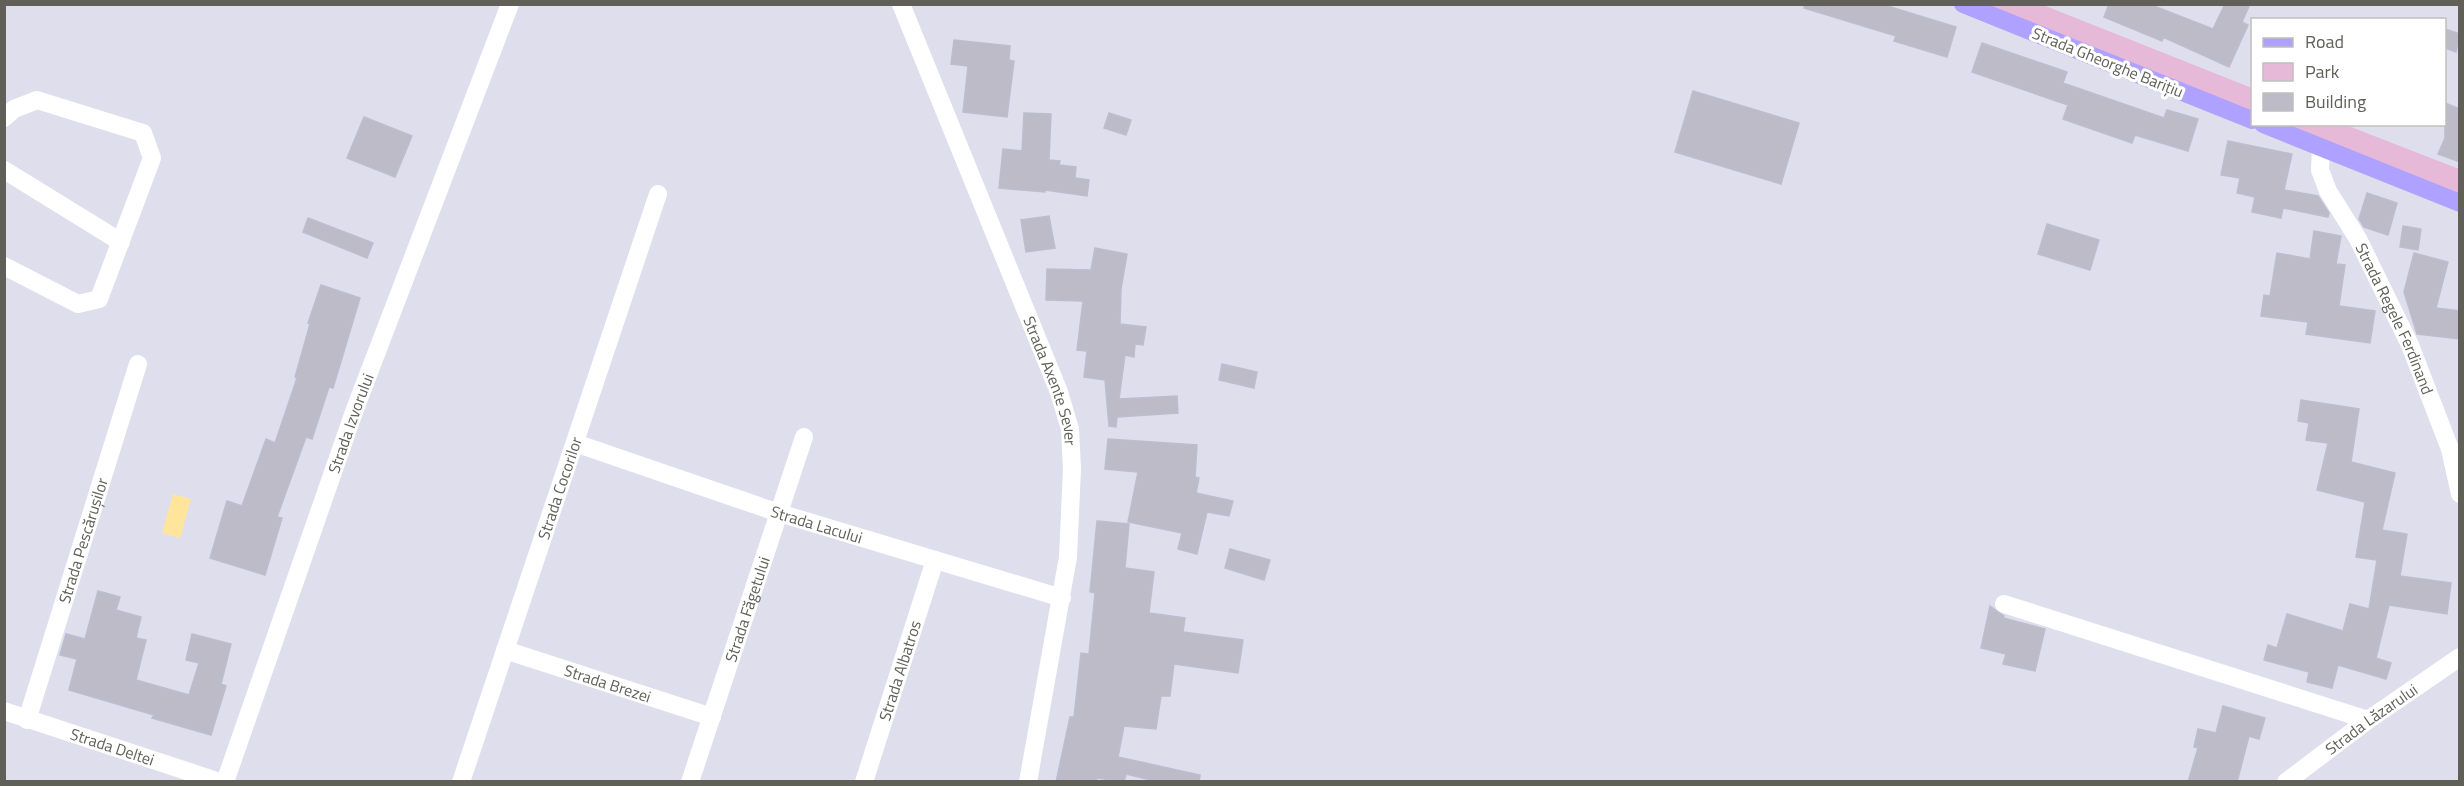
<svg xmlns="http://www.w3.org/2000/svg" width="2464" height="786" font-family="'Titillium Web',sans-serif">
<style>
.green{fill:#e6b9d8}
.water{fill:#ffe59c}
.building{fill:#bcbbc7;stroke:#bdbdd1;stroke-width:1.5}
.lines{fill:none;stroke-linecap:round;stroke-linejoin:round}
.minor{stroke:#fff;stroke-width:18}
.major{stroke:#aea1ff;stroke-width:18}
.labels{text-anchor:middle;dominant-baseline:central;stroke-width:6;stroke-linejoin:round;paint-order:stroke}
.street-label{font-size:16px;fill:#616058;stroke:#fff}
</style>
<rect width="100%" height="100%" fill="#dfdeec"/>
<path class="green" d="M 1963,5 L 2043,5 L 2252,88 L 2252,120 Z
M 2263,125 L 2346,125 L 2459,169 L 2459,203 Z"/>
<path class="water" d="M 173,494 L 191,499 L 180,538 L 162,533 Z"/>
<path class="building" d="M 1805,4 L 1881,4 L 1956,27 L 1947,57 L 1894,41 L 1896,36 L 1804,8 Z
M 2109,4 L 2149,4 L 2213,29 L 2225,4 L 2250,4 L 2242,22 L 2248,25 L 2229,67 L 2163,37 L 2162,41 L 2104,17 Z
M 2445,29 L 2460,34 L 2456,52 L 2445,48 Z
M 954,40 L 1010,46 L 1009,60 L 1014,61 L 1007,117 L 963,112 L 968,66 L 951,64 Z
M 1982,43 L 2067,72 L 2063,83 L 2164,118 L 2167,110 L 2198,119 L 2188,151 L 2135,135 L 2132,143 L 2063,119 L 2068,105 L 1972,72 Z
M 1693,91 L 1799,123 L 1781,184 L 1675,152 Z
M 2445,103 L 2460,109 L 2460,162 L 2438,154 L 2445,138 Z
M 1024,113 L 1051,114 L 1049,160 L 1060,161 L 1059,165 L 1076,167 L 1075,178 L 1089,180 L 1087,196 L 1045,190 L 1045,192 L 999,188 L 1003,149 L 1022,151 Z
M 1109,113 L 1131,120 L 1126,135 L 1104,128 Z
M 364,117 L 412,136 L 395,177 L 347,158 Z
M 2228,141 L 2292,154 L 2284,190 L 2318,196 L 2329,213 L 2328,217 L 2283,208 L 2281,218 L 2252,212 L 2255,197 L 2237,193 L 2240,178 L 2221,175 Z
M 2367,193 L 2397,203 L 2388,235 L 2364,227 L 2359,219 Z
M 1049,216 L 1055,248 L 1026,252 L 1021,220 Z
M 308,218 L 373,243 L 367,258 L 303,232 Z
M 2047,224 L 2099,240 L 2090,270 L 2038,254 Z
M 2403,226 L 2421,229 L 2418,250 L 2400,247 Z
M 2314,231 L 2341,236 L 2336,264 L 2345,265 L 2339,306 L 2375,311 L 2370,343 L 2306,334 L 2308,322 L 2261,316 L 2264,295 L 2270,296 L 2277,253 L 2310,259 Z
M 1095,248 L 1127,254 L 1121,289 L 1120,324 L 1146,327 L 1143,345 L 1135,344 L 1134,357 L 1125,355 L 1119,399 L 1177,396 L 1178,413 L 1117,417 L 1116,427 L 1109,426 L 1105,380 L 1084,377 L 1087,351 L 1077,350 L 1083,301 L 1046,300 L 1047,269 L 1091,270 Z
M 2414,253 L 2448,262 L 2436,308 L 2460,311 L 2460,339 L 2417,334 L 2404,292 Z
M 321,285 L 360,298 L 333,388 L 329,387 L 312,439 L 306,437 L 277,517 L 282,518 L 265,575 L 210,558 L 227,501 L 242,506 L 266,439 L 275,443 L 297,378 L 295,377 L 310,324 L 308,323 Z
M 1222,364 L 1257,372 L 1254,388 L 1219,380 Z
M 2301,400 L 2359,409 L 2351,462 L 2395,473 L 2382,530 L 2407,534 L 2400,576 L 2451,583 L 2447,614 L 2389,605 L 2376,658 L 2391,663 L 2386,679 L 2338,665 L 2332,688 L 2307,682 L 2309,672 L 2264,660 L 2268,645 L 2277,648 L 2287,614 L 2343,631 L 2350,604 L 2369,609 L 2377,560 L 2356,557 L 2365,502 L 2317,490 L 2328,443 L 2306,440 L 2309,423 L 2298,421 Z
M 1108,439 L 1197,445 L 1195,477 L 1199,478 L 1196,493 L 1233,501 L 1229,516 L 1207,512 L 1197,554 L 1178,549 L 1182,533 L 1128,522 L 1138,472 L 1105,469 Z
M 1097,521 L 1129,524 L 1125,568 L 1154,572 L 1149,613 L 1185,618 L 1183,632 L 1243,640 L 1238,673 L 1174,664 L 1170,696 L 1161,696 L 1156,729 L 1124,726 L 1118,757 L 1200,775 L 1199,782 L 1159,782 L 1126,774 L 1124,782 L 1097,778 L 1096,782 L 1056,782 L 1070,717 L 1074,717 L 1081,653 L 1089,654 L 1095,593 L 1090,592 Z
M 1230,549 L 1270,560 L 1264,580 L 1225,568 Z
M 98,591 L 120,597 L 116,610 L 141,617 L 136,638 L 146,640 L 136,680 L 189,695 L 199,663 L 186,660 L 192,634 L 231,644 L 221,684 L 226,686 L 211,735 L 152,718 L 154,715 L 69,690 L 77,659 L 60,655 L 66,634 L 85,639 Z
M 1990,606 L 2004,616 L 2003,618 L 2045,629 L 2035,671 L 2003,664 L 2006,654 L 1981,648 Z
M 2223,706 L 2265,718 L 2259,739 L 2249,736 L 2237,782 L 2188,782 L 2198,748 L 2194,747 L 2198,729 L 2216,733 Z"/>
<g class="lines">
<g class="minor">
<path id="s1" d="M 901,4 L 1059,392 L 1070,429 L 1072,469 L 1068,557 L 1028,782"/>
<path d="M 4,118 L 14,109 L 37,100 L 143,133 L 152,158 L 99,299 L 78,304 L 4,266"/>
<path id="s2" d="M 2321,148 L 2320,170 L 2328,191 L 2358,239 L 2410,345 L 2450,449 L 2460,494"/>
<path d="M 4,170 L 121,242"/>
<path id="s3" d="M 575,443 L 779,513 L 1062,598"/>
<path d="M 2004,604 L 2368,720"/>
<path id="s4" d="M 505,650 L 712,717"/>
<path id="s5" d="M 4,711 L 220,782"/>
<path id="s6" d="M 27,720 L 138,364"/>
<path id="s7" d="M 225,782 L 355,409 L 510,4"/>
<path id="s8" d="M 461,782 L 658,194"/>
<path id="s9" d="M 690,782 L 804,437"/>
<path id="s10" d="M 864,782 L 935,560"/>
<path id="s11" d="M 2286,782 L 2368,720 L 2460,657"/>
</g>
<path class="major" d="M 1963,4 L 2252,120
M 2263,124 L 2460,203"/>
</g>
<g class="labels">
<g class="street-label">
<text transform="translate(2108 62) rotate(22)">Strada Gheorghe Barițiu</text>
<text stroke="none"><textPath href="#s2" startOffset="189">Strada Regele Ferdinand</textPath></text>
<text stroke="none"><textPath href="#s1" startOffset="406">Strada Axente Sever</textPath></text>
<text stroke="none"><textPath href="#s7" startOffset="380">Strada Izvorului</textPath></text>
<text stroke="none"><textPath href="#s8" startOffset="310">Strada Cocorilor</textPath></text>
<text stroke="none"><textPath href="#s3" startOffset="255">Strada Lacului</textPath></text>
<text stroke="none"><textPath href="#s6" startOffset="188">Strada Pescărușilor</textPath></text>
<text stroke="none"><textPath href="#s9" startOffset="182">Strada Făgetului</textPath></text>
<text stroke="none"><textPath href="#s10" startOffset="117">Strada Albatros</textPath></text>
<text stroke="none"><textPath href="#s4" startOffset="108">Strada Brezei</textPath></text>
<text stroke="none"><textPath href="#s11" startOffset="106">Strada Lăzarului</textPath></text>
<text stroke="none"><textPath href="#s5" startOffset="114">Strada Deltei</textPath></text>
</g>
</g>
<rect width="2464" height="786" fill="none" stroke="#616058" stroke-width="12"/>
<rect x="2251" y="18" width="195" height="108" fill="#ffffff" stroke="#c0bfbc" stroke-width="1.5"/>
<rect x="2263" y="38" width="30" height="9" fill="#aea1ff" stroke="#c0bfbc" stroke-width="1.5"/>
<text x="2305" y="48" font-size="18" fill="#616058">Road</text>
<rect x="2263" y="63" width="30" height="18" fill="#e6b9d8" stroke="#c0bfbc" stroke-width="1.5"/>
<text x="2305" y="78" font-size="18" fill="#616058">Park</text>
<rect x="2263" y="93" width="30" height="18" fill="#bcbbc7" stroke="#c0bfbc" stroke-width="1.5"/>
<text x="2305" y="108" font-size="18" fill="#616058">Building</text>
</svg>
